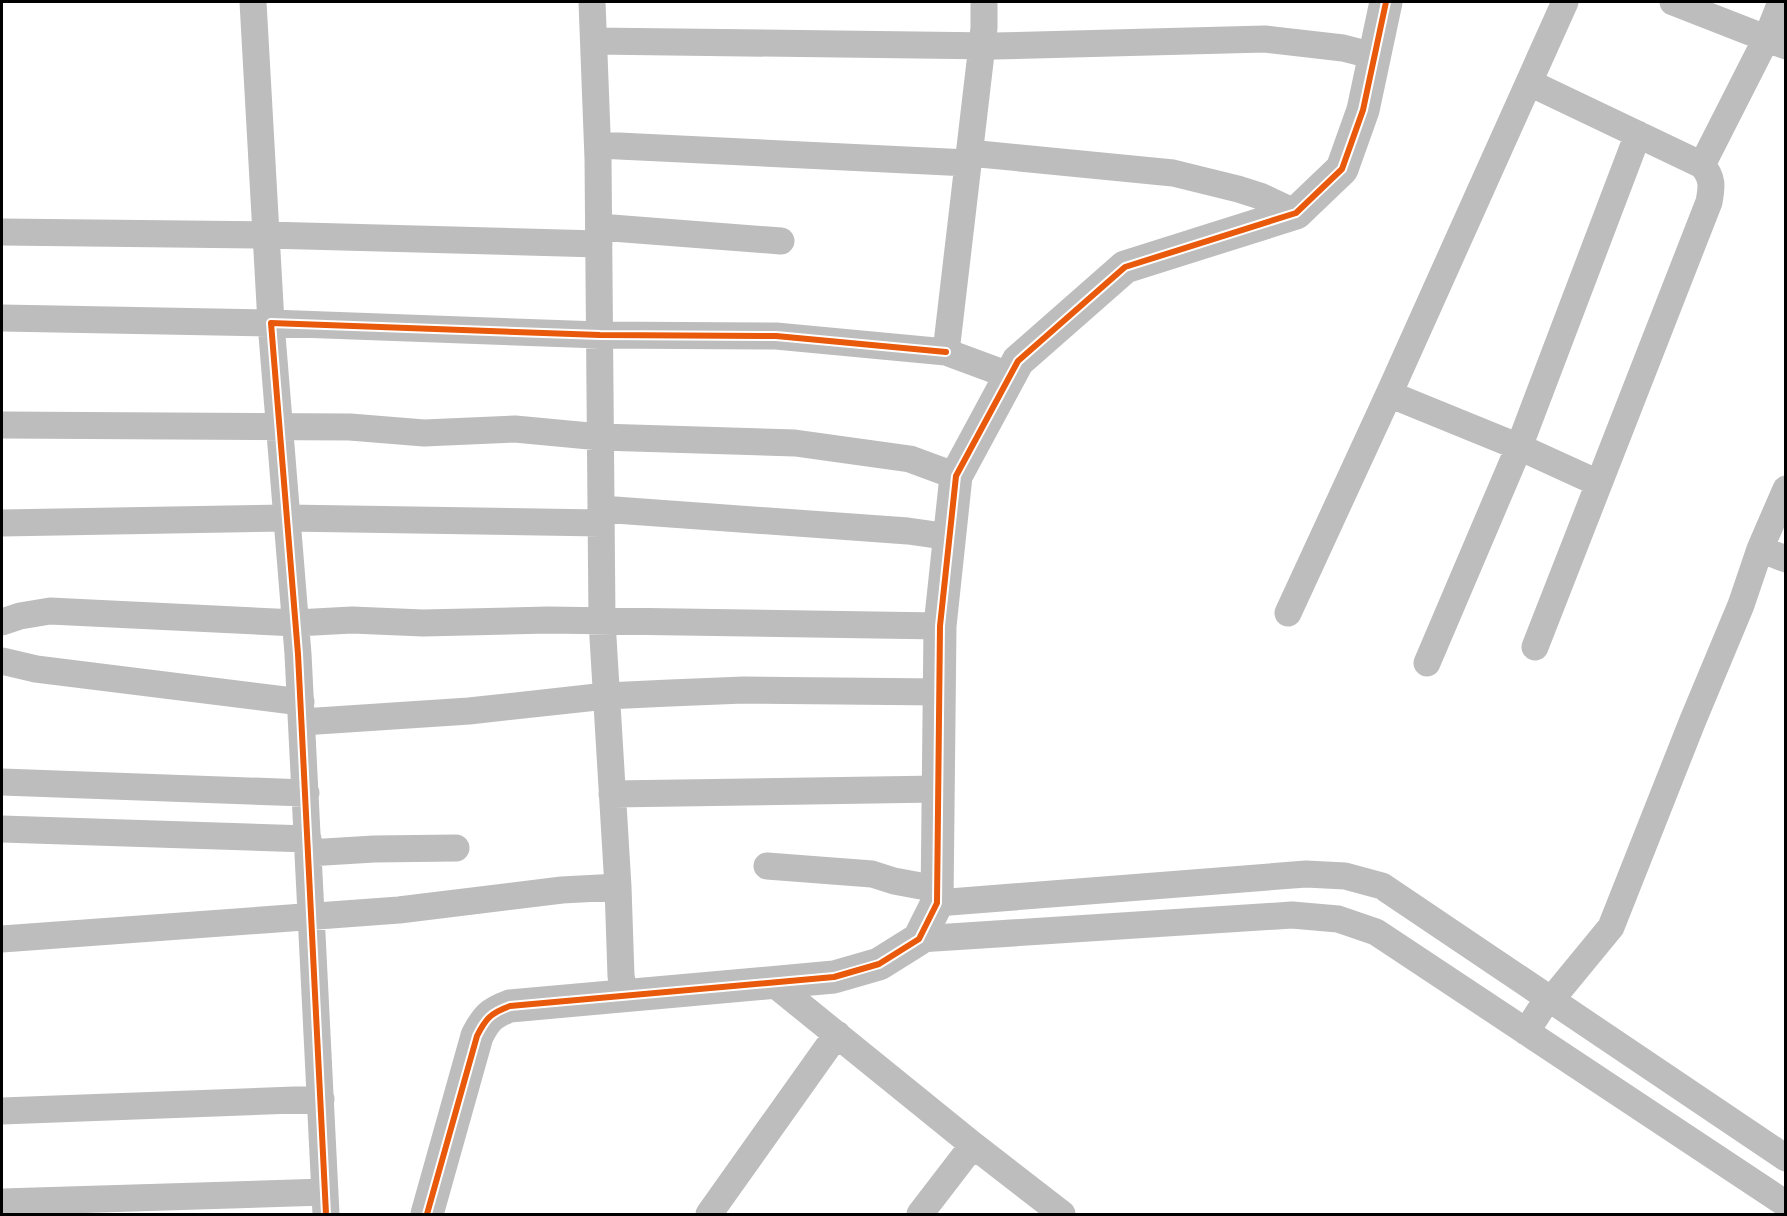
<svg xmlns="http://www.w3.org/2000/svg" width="1787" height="1216" font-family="'Fira Sans',sans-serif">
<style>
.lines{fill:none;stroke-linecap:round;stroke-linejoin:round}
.minor{stroke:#bdbdbd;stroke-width:27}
.tertiary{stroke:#bdbdbd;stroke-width:33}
.cycleway-casing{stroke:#fff;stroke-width:10}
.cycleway{stroke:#e8590c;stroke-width:6}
</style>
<rect width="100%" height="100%" fill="#fff"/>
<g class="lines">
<path class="minor" d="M 592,2 L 598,159 L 602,621 L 618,887 L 621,976 L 625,996
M 984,2 L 984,28 L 946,352 L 1011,376
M 1565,2 L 1389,394 L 1519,447 L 1598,483
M 1673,2 L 1786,46
M 594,41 L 994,46 L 1265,39 L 1343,48 L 1374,56
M 1530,83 L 1702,165 C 1713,178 1712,186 1709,202 L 1535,647
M 598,145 L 968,163
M 969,153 L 1173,173 L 1238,189 L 1260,196 L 1296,213
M 1702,165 L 1768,35 L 1781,2
M 599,227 L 781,241
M 2,232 L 267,235 L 599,244
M 2,318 L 271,323 L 253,2
M 2,425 L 350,427 L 424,433 L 515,429 L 600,437 L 795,443 L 910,459 L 956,476
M 601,509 L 908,531 L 950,537
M 2,523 L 287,518 L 601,523
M 1760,549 L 1786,489
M 1288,613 L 1389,394
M 2,622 L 20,616 L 50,611 L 296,623 L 352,620 L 423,623 L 548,620 L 940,626
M 2,661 L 36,669 L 301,702
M 1427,663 L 1519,447 L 1638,134
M 302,722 L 469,711 L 606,696 L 670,693 L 744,690 L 940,692
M 2,782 L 306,793
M 612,794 L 938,789
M 2,829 L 308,839
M 308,853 L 374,849 L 456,848
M 767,866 L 872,874 L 894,881 L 937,889
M 937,903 L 1306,874 L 1345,876 L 1382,886 L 1786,1158
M 2,939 L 399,910 L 562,890 L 618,887
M 919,939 L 1292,915 L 1338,919 L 1376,932 L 1786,1204
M 773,983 L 973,1145
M 1526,1032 L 1548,998 L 1551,1000 L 1611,927 L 1693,720 L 1741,605 L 1760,549 L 1786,559
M 2,1111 L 321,1099
M 2,1202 L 325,1192
M 326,1214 L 298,654 L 271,323 L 600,335 L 776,336 L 946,352
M 709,1214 L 837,1034
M 920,1214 L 973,1145 L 1062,1214"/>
<path class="tertiary" d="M 427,1214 L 477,1036 C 486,1018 491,1013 510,1006 L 834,977 L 879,964 L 919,939 L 937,903 L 940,626 L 956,476 L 1018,361 L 1125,267 L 1296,213 L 1342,169 L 1363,110 L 1386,2"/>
<g class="cycleway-casing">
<path id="cycleway" d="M 326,1214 L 298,654 L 271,323 L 600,335 L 776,336 L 946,352
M 427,1214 L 477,1036 C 486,1018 491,1013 510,1006 L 834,977 L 879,964 L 919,939 L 937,903 L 940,626 L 956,476 L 1018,361 L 1125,267 L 1296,213 L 1342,169 L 1363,110 L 1386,2"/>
</g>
<use href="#cycleway" class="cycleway"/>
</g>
<rect width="1787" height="1216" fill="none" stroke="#000000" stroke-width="6"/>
</svg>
